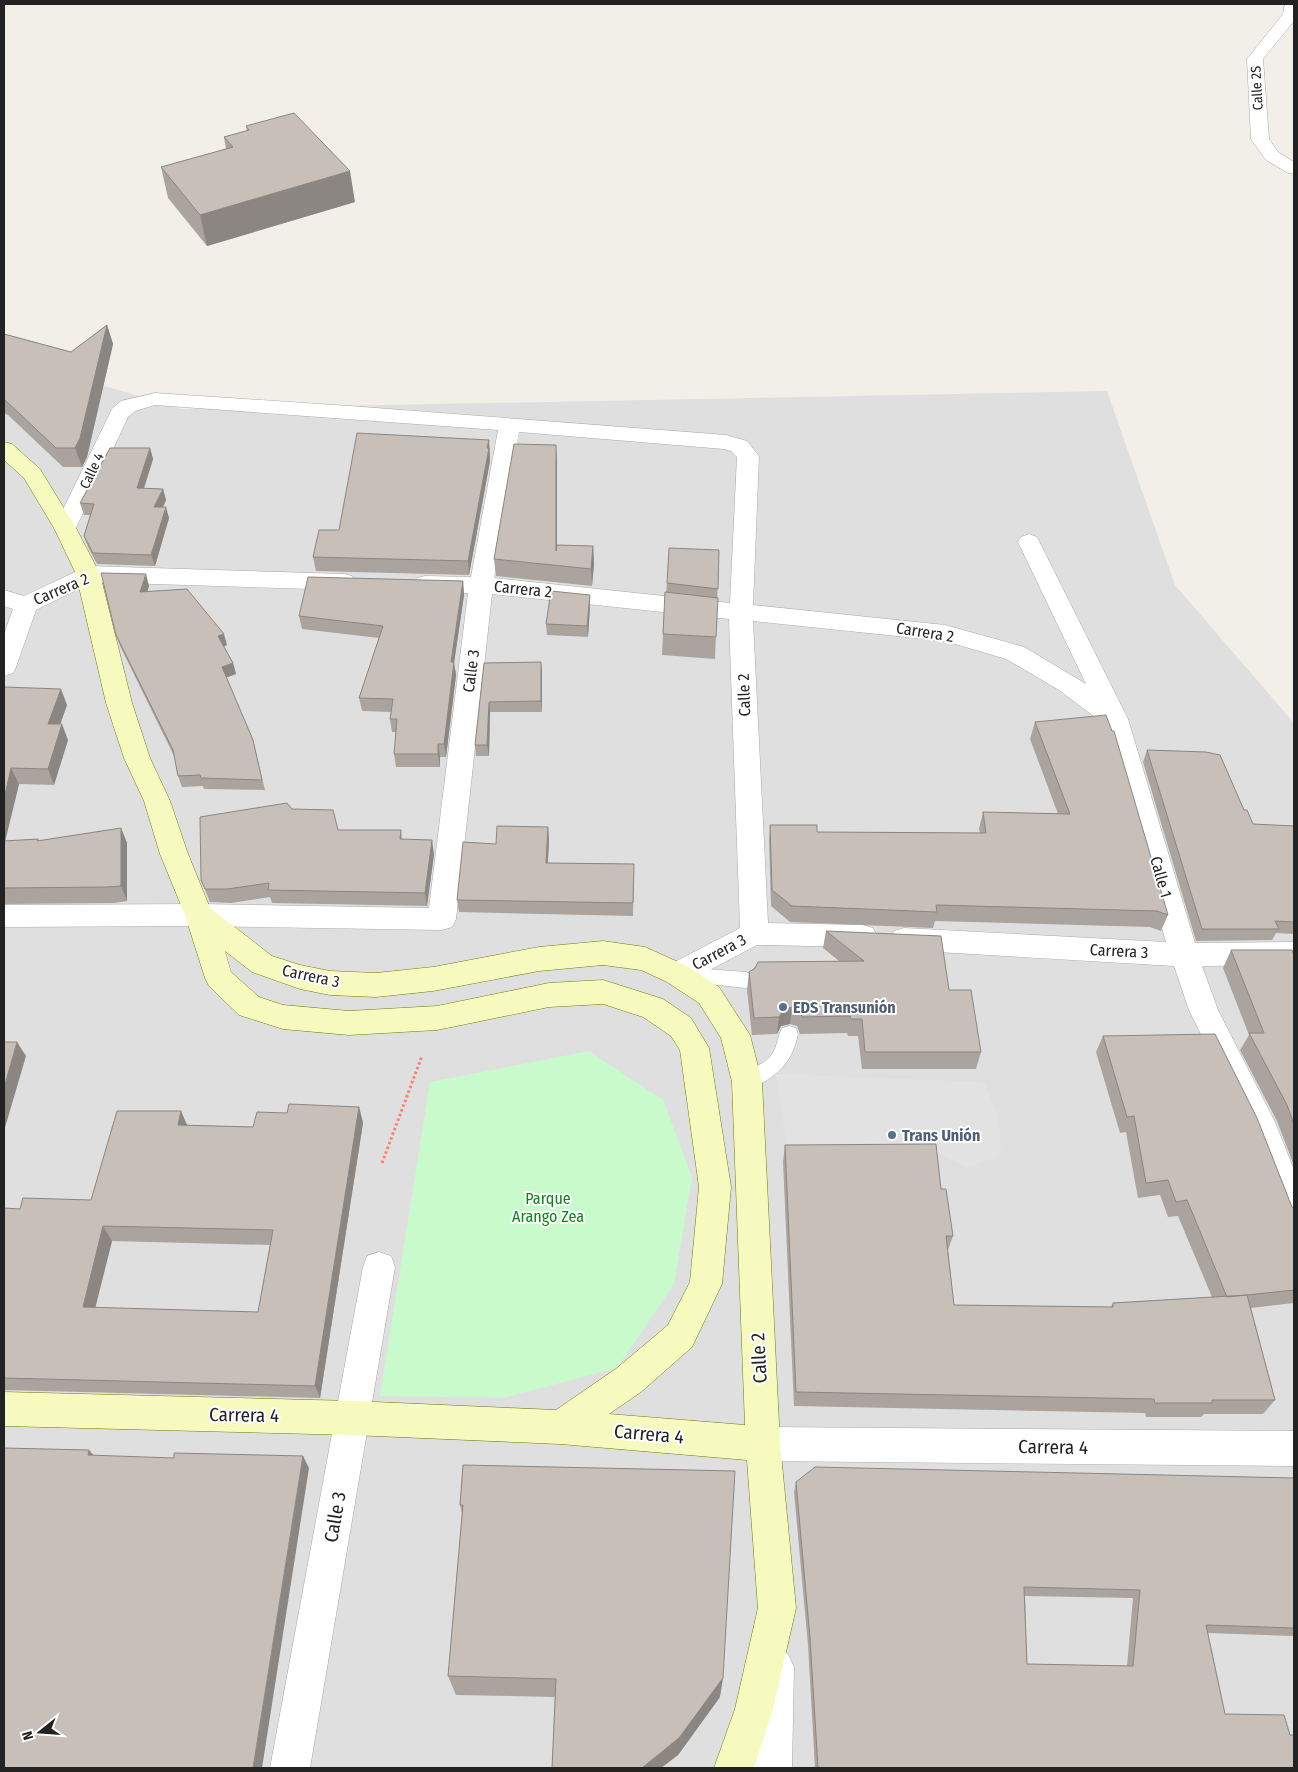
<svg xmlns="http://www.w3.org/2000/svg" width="1298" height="1772" font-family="'Fira Sans Condensed',sans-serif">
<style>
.residential{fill:#e0dfdf}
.park{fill:#c8facc}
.parking{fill:#e2e2e2}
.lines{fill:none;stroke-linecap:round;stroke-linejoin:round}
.lane-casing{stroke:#a9a9a9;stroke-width:1}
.street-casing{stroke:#a9a9a9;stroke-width:1}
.secondary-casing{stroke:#707d05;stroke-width:1}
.path{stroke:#fa8072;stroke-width:3;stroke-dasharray:2.5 2.5;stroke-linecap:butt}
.lane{fill:#fff;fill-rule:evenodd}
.street{fill:#fff;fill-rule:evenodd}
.secondary{fill:#f7fabf;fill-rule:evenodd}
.wall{fill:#aba49e;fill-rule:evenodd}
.shaded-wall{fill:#8b8681}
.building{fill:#c7bfb8;stroke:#8b8681;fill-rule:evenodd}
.service-dot{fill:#5c6f8a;stroke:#fff;stroke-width:2}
.labels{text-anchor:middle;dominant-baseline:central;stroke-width:4;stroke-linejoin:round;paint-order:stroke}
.far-street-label{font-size:14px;fill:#222;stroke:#fff}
.street-label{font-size:16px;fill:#222;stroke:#fff}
.service-label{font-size:16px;font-weight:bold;fill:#4e5e75;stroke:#fff;text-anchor:start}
.park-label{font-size:16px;fill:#0c8416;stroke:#fff}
.near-street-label{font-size:19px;fill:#222;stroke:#fff}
</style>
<rect width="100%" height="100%" fill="#f2efe9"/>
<path class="residential" d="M 4,356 L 182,409 L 1107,391 L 1175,585 L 1294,723 L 1294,1768 L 4,1768 Z"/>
<path class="park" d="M 589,1051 L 663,1100 L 692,1177 L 674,1284 L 617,1368 L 503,1398 L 380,1396 L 430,1082 Z"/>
<path class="parking" d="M 775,1074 L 984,1082 L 999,1117 L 1001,1155 L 967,1167 L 936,1152 L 788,1154 Z"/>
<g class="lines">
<g class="lane-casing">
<path id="lane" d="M 680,967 L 746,972 L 752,975 L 755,980 L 752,985 L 746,988 L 680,981 L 674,979 L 671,974 L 674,969 Z
M 789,1026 L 796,1028 L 798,1034 C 793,1058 783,1071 762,1083 C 754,1088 749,1091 740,1088 L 737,1082 C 743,1070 760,1067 769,1058 C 777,1050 777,1038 782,1028 Z"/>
</g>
<g class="street-casing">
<path id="street" d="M 1285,4 L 1294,4 L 1294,21 L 1263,59 L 1269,139 L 1278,152 L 1294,162 L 1294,174 L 1288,173 L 1266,160 L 1251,139 L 1247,59 L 1283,14 Z
M 155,393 L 350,406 L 726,435 L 747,441 L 759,456 L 753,605 L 945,625 L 1024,647 L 1086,684 L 1018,542 L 1021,537 L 1029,534 L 1037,537 L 1128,719 L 1195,943 L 1294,942 L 1294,965 L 1202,966 L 1218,1010 L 1275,1122 L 1294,1170 L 1294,1225 L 1283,1221 L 1249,1133 L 1189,1010 L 1174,966 L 904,950 L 894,947 L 890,939 L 894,931 L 904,928 L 1166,942 L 1104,724 L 1059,690 L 1006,659 L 945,641 L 753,621 L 768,923 L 863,925 L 873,928 L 877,936 L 873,944 L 863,947 L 757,945 L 687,982 L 677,986 L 667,982 L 663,974 L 667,966 L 740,928 L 729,619 L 492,594 L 456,919 L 452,927 L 442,930 L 199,926 L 4,927 L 4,905 L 199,904 L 429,908 L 468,593 L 425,592 L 417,590 L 413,584 L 417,578 L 425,576 L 471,577 L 498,430 L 155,405 L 135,411 L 128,417 L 76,528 L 73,533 L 65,535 L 57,533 L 54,528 L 112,409 L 121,401 ZM 519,432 L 724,449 L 731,451 L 737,457 L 730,603 L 494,578 Z
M 88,566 L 344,574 L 352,576 L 356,582 L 352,588 L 344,590 L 92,582 L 36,610 L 16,667 L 13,673 L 4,676 L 4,634 L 13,609 L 4,606 L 4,590 L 24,596 Z
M 379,1252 L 391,1256 L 395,1267 L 310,1768 L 270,1768 L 363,1267 L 367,1256 Z
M 763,1427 L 1294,1431 L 1294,1466 L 763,1461 L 751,1456 L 746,1444 L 751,1432 Z
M 775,1648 L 788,1654 L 794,1667 L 792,1768 L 752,1768 L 756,1667 L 762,1654 Z"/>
</g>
<g class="secondary-casing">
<path id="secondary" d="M 4,442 L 12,444 L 40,469 L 76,528 L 100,574 L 132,703 L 150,758 L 170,801 L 188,854 L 210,908 L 272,956 L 300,965 L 330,971 L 376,973 L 433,967 L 539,947 L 603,941 L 645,947 L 687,966 L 719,987 L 750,1035 L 762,1082 L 780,1444 L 796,1608 L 773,1709 L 754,1768 L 714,1768 L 735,1709 L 758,1608 L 747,1460 L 560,1444 L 352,1435 L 4,1426 L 4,1392 L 352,1401 L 556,1410 L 617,1368 L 668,1325 L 690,1282 L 699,1187 L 680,1050 L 671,1036 L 643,1017 L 603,1004 L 549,1007 L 437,1030 L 349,1035 L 283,1029 L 239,1015 L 209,986 L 205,978 L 185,915 L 160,854 L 144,801 L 124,758 L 106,703 L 76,574 L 54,528 L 24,478 L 4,460 ZM 225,951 L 252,972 L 300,989 L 330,995 L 376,997 L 433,991 L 539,971 L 603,965 L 641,970 L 667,982 L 699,1003 L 721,1038 L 732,1082 L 745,1425 L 609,1414 L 641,1392 L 692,1347 L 722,1284 L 731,1187 L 709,1048 L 691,1018 L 663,999 L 603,980 L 549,983 L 437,1006 L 349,1011 L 283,1005 L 259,997 L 231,972 Z"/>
</g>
<path class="path" d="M 382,1163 L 422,1056"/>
<use href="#lane" class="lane"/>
<use href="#street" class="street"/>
<use href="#secondary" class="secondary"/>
</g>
<path class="wall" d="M 246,126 L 355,202 L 207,246 L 168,198 L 161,167 L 226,149 L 224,137 L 247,131 Z
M 107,325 L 113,344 L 87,457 L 82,467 L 63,467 L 8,415 L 4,413 L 4,334 L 71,352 Z
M 489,440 L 490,461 L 469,575 L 316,571 L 313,557 L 339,530 Z
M 150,448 L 153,459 L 144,489 L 163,489 L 166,500 L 163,507 L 169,518 L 155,566 L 97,564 L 88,547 L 84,536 L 90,515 L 84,515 L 80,503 Z
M 557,462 L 557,545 L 593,546 L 594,564 L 592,586 L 496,576 L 494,559 Z
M 719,550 L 715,659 L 662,655 L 663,634 L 666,593 L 667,583 Z
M 463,581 L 464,595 L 454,663 L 456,675 L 446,757 L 440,757 L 440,767 L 396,767 L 394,754 L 396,732 L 392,732 L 390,719 L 391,712 L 362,711 L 359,698 L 379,638 L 302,629 L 299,616 Z
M 149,586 L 147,591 L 227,645 L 224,646 L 233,663 L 236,674 L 226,677 L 253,740 L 265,790 L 204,789 L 203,786 L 182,787 L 178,776 L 174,756 L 120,646 L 116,635 Z
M 590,595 L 590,606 L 588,637 L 547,635 L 546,624 Z
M 484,663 L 542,673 L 542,712 L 490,712 L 489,756 L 476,756 L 475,745 Z
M 4,687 L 67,705 L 60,724 L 68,740 L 54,785 L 19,784 L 5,841 L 38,839 L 39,841 L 121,828 L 127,843 L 127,901 L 114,903 L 4,904 Z
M 1035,722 L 1168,915 L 1161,931 L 1150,927 L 935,921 L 933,928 L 790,922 L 771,906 L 769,841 L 770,825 L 817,832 L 980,833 L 979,829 L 983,812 L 1058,814 L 1030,739 Z
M 1147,750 L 1244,810 L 1253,824 L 1294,826 L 1294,934 L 1276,933 L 1272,940 L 1196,941 L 1143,762 Z
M 292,809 L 338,830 L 401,830 L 402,839 L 434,854 L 427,906 L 272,903 L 270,897 L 231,903 L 210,902 L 201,880 Z
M 548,827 L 549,840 L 548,863 L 634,864 L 633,916 L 459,912 L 457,900 L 496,844 Z
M 826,931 L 949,990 L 981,1052 L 976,1069 L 862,1069 L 858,1036 L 848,1036 L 847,1033 L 800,1034 L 797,1026 L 790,1024 L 781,1026 L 777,1034 L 752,1035 L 747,990 L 749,972 L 839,961 L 823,948 Z
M 1231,950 L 1294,955 L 1294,1166 L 1277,1121 L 1240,1050 L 1249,1035 L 1223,968 Z
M 1103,1036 L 1292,1207 L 1294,1208 L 1294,1303 L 1251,1308 L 1275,1400 L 1263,1414 L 1204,1414 L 1201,1417 L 1146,1417 L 1145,1413 L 794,1406 L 783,1162 L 785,1145 L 941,1189 L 953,1236 L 948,1250 L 954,1305 L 1111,1307 L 1113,1303 L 1212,1297 L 1178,1216 L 1168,1217 L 1160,1195 L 1138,1198 L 1126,1132 L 1120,1133 L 1096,1052 Z
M 359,1107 L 363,1123 L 320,1398 L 4,1390 L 4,1208 L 20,1209 L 91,1200 L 187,1125 L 253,1127 L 287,1113 ZM 112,1241 L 270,1245 L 258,1312 L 95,1308 Z
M 463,1465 L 720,1697 L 678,1755 L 661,1768 L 552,1768 L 555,1697 L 456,1695 L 448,1676 L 462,1514 L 460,1505 Z
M 1294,1478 L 1294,1636 L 1208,1633 L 1225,1714 L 1290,1735 L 1294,1768 L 815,1768 L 808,1645 L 794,1492 L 796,1482 ZM 1025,1596 L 1133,1598 L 1127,1666 L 1027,1664 Z"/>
<path class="shaded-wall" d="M 350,171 L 355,202 L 207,246 L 200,215 Z
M 107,325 L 113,344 L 87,457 L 82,467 L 75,448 Z
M 489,440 L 490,461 L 469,575 L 468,561 Z
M 556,445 L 557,462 L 557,568 L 556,551 Z
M 150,448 L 153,459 L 140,500 L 137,488 Z
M 163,489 L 166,500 L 158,518 L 154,507 Z
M 166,507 L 169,518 L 155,566 L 151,555 Z
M 593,546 L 594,564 L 592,586 L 591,569 Z
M 146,574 L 149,586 L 144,603 L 140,592 Z
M 463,581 L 464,595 L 454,663 L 456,675 L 446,757 L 444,744 L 451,662 Z
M 590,595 L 590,606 L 588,637 L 587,626 Z
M 224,634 L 227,645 L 222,647 L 218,636 Z
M 541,662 L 542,673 L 542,712 L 541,701 Z
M 233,663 L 236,674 L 225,678 L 222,667 Z
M 61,689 L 67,705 L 55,739 L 48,724 Z
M 489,702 L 490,712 L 489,756 L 487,745 Z
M 62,724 L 68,740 L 54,785 L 48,769 Z
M 438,744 L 440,757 L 440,767 L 438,754 Z
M 11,768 L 19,784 L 4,846 L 4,799 Z
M 548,827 L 549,840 L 547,876 L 546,863 Z
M 121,828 L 127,843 L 127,901 L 121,886 Z
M 432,840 L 434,854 L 427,906 L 425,893 Z
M 792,1007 L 790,1024 L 781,1026 L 777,1034 L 779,1017 L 784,1009 Z
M 17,1042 L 26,1056 L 4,1131 L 4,1088 Z
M 359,1107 L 363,1123 L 320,1398 L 315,1386 Z
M 181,1111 L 188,1127 L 178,1125 Z
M 103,1226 L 112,1241 L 92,1321 L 83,1307 Z
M 89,1450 L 99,1462 L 88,1455 Z
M 303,1456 L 309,1468 L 262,1768 L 253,1768 Z
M 723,1678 L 720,1697 L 678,1755 L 661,1768 L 642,1768 Z"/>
<path class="building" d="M 294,113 L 350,171 L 200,215 L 161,167 L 233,147 L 224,137 L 249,130 L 246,126 Z
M 107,325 L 80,438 L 75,448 L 56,448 L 4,399 L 4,334 L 71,352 Z
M 357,433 L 489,440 L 487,448 L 489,448 L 468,561 L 313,557 L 319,530 L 339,530 Z
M 514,444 L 556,445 L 556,551 L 557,545 L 593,546 L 591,569 L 494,559 Z
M 110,448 L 150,448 L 137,488 L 163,489 L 154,507 L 166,507 L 151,555 L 93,553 L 84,536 L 94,504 L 80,503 Z
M 669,548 L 719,550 L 718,589 L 667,583 Z
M 101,573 L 146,574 L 140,592 L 187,589 L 224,634 L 218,636 L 233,663 L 222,667 L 253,740 L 262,780 L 201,778 L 200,775 L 178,776 L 173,750 L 116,635 Z
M 308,577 L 463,581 L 451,662 L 454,662 L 444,744 L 438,744 L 438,754 L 394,754 L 397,719 L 390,719 L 393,699 L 359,698 L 383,626 L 299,616 Z
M 551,591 L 590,595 L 587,626 L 546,624 Z
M 665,592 L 718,598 L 716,637 L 663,634 Z
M 541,662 L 541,701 L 489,702 L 487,745 L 475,745 L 484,663 Z
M 4,687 L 61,689 L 48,724 L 62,724 L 48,769 L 11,768 L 4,799 Z
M 1106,715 L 1112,731 L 1114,731 L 1168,915 L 1157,911 L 936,905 L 937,912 L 792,906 L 772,890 L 770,825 L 817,825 L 817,832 L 986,833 L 983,812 L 1070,814 L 1035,722 Z
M 1147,750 L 1206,752 L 1220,755 L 1244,810 L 1247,810 L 1253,824 L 1294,826 L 1294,922 L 1275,921 L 1279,929 L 1202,929 Z
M 287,803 L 292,809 L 333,810 L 338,830 L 401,830 L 400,839 L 432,840 L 425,893 L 268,890 L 269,883 L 227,889 L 205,889 L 201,880 L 200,817 Z
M 497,826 L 548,827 L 546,863 L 634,864 L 633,903 L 457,900 L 463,842 L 496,844 Z
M 121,828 L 121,886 L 107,887 L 4,888 L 4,841 L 38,839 L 37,841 Z
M 826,931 L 941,936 L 949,990 L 971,990 L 981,1052 L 865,1052 L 862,1019 L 851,1019 L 850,1016 L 802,1017 L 799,1009 L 792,1007 L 784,1009 L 779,1017 L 754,1018 L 749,972 L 755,968 L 758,962 L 864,961 Z
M 1231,950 L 1292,950 L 1294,955 L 1294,1124 L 1287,1105 L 1249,1033 L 1264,1033 Z
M 1215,1034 L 1257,1118 L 1292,1207 L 1294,1208 L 1294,1290 L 1247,1295 L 1227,1297 L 1187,1200 L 1176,1202 L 1168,1180 L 1146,1183 L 1134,1116 L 1127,1117 L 1103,1036 Z
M 4,1042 L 17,1042 L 4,1088 Z
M 289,1104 L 359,1107 L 315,1386 L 4,1378 L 4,1208 L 20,1209 L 23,1198 L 91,1200 L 117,1111 L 181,1111 L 178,1125 L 253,1127 L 257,1112 L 287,1113 ZM 103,1226 L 273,1230 L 258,1312 L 83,1307 Z
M 936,1144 L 941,1189 L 946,1189 L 953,1236 L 946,1236 L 954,1305 L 1113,1307 L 1113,1303 L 1247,1295 L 1275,1400 L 1212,1400 L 1212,1403 L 1155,1403 L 1154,1399 L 796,1392 L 785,1145 Z
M 4,1448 L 89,1450 L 88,1455 L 174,1458 L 174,1453 L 303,1456 L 253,1768 L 4,1768 Z
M 463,1465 L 735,1471 L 723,1678 L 679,1738 L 642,1768 L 552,1768 L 556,1679 L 448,1676 L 463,1505 L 460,1505 Z
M 815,1467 L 1294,1478 L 1294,1628 L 1206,1625 L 1225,1714 L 1284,1715 L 1290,1735 L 1294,1735 L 1294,1768 L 818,1768 L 810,1638 L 796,1482 ZM 1024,1587 L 1140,1590 L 1133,1666 L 1027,1664 Z"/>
<g class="service-dot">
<circle cx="783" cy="1007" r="5"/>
<circle cx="892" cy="1135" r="5"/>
</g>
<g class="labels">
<g class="far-street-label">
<text transform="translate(1257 88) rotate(-93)">Calle 2S</text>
<text transform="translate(92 471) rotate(-65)">Calle 4</text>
</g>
<g class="street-label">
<text transform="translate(61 589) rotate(-23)">Carrera 2</text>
<text transform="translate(523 589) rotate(6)">Carrera 2</text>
<text transform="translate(925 632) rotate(9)">Carrera 2</text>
<text transform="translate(471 671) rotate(-83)">Calle 3</text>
<text transform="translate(744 695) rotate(-92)">Calle 2</text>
<text transform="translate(1161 877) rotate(74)">Calle 1</text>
<text transform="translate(1119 951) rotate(3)">Carrera 3</text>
<text transform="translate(719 952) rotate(-28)">Carrera 3</text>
<text transform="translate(311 976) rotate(12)">Carrera 3</text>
</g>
<g class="service-label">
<text x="793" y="1007">EDS Transunión</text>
<text x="902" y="1135">Trans Unión</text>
</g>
<g class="park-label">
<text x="548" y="1198">Parque<tspan x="548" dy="18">Arango Zea</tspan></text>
</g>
<g class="near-street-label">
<text transform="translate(759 1358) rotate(-93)">Calle 2</text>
<text transform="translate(244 1415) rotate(1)">Carrera 4</text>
<text transform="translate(649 1434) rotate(5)">Carrera 4</text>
<text transform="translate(1053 1447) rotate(1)">Carrera 4</text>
<text transform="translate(335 1517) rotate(-80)">Calle 3</text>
</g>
</g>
<rect width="1298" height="1772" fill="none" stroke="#222222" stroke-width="10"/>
<g transform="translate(40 1732) rotate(253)" stroke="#ffffff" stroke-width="4" paint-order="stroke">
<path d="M0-4L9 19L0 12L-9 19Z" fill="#222222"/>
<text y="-8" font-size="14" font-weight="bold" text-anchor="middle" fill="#222222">N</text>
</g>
</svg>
